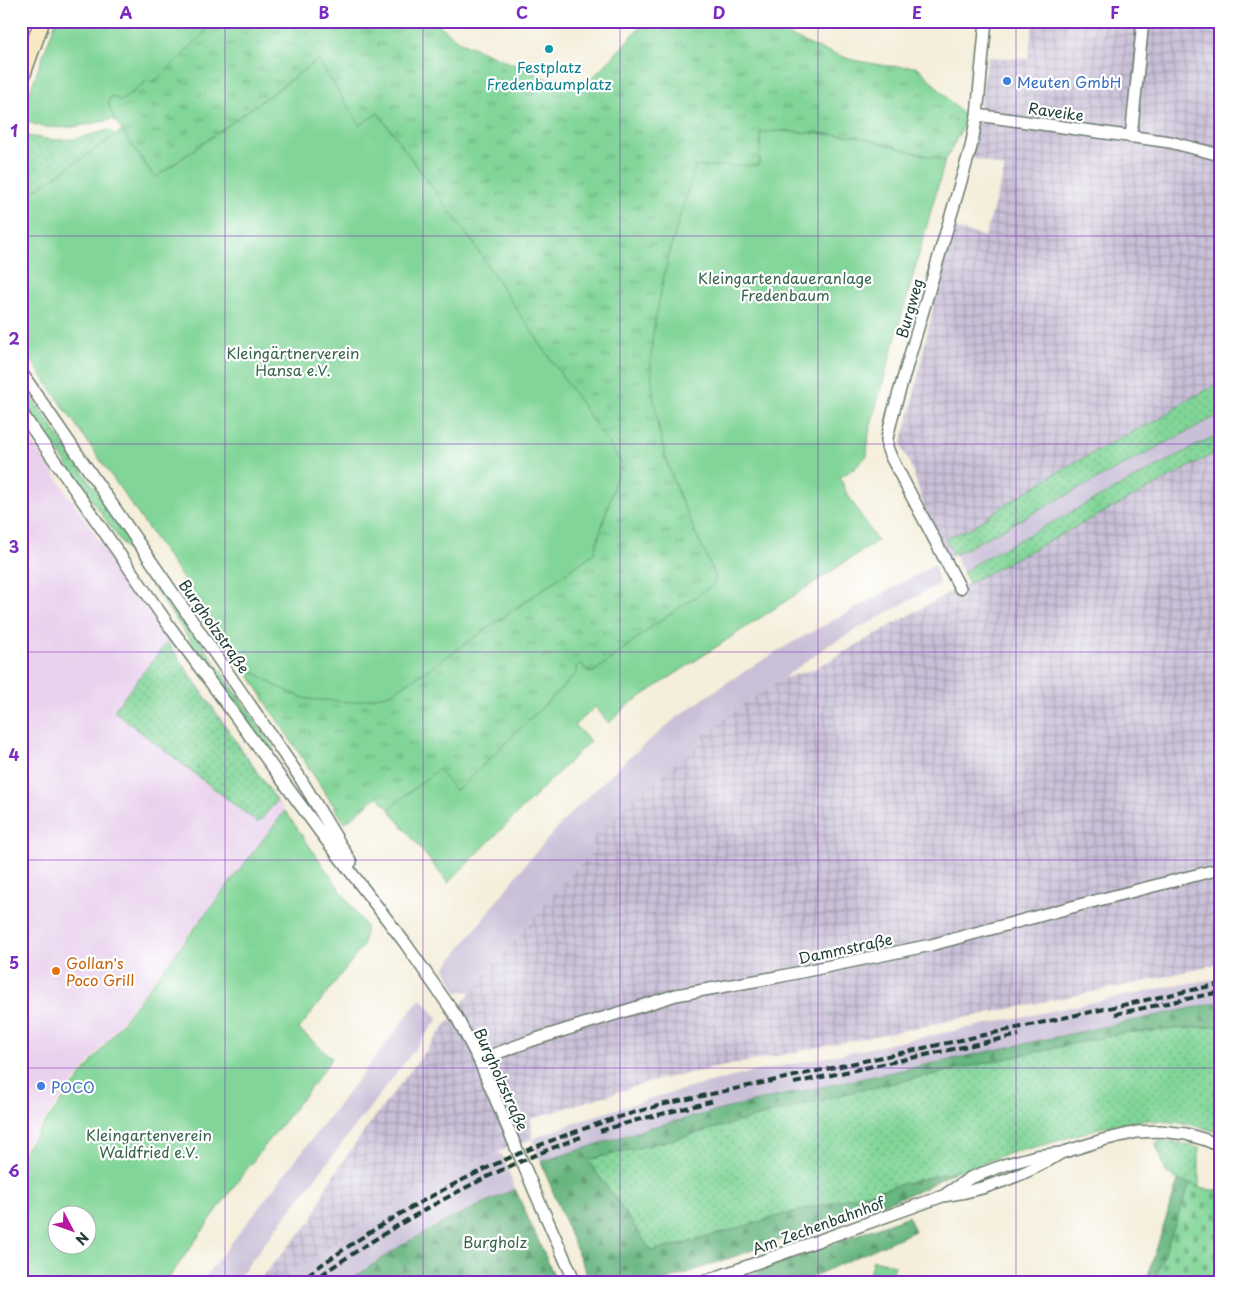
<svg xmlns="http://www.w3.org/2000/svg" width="1241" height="1303" font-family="'Playpen Sans',sans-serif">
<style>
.built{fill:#e9d2ed}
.industrial{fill:url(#industrial-grid)}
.railway{fill:#c9bfd7}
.grass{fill:url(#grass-dots);stroke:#508966}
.forest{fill:url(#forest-firs);stroke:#447a5a}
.cemetery{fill:url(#cemetery-stones);stroke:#508966}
.park{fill:url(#park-tufts);stroke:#508966}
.garden{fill:#81d598;stroke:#508966;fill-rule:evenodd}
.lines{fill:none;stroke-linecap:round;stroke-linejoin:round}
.street-casing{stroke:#6a7b6e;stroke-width:14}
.secondary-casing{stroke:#6a7b6e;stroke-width:18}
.street{stroke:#fff;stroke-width:11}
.secondary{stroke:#f8e8c3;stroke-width:15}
.rail{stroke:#1f3d34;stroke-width:4;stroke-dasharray:8 4;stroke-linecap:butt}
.grid{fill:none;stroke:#7b2cbf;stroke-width:1;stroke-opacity:0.55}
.culture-dot{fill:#0f9aa8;stroke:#fff;stroke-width:2}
.shop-dot{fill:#3f7fe0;stroke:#fff;stroke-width:2}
.food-dot{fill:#e8710a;stroke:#fff;stroke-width:2}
.labels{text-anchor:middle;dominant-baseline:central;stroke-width:4.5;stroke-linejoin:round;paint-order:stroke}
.culture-label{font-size:15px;fill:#0d838f;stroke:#fff}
.shop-label{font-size:15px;fill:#366cbe;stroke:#fff;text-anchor:start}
.street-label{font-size:15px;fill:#1f3d34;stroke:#fff}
.park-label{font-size:15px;fill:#38634d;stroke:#fff}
.food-label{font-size:15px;fill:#c56008;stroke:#fff;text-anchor:start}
.neatline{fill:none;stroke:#7b2cbf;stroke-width:2}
.grid-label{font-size:16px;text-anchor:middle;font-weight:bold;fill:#7b2cbf}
</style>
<defs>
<pattern id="industrial-grid" width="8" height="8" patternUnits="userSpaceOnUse" patternTransform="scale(1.25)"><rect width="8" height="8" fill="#c9bfd7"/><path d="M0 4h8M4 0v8" fill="none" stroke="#a39caf"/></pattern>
<pattern id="grass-dots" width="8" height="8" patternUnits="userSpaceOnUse" patternTransform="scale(1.25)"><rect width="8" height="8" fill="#81d598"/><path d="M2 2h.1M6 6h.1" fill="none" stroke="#69ae7d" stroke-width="1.8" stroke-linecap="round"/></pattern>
<pattern id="forest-firs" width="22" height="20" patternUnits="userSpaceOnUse" patternTransform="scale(1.25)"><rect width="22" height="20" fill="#68b680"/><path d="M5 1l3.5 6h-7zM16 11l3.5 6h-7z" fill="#55956a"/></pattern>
<pattern id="cemetery-stones" width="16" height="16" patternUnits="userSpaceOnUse" patternTransform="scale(1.25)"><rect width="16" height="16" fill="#81d598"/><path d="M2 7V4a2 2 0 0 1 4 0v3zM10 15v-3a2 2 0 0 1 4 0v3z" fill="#69ae7d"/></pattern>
<pattern id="park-tufts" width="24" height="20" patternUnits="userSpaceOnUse" patternTransform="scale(1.25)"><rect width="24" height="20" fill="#81d598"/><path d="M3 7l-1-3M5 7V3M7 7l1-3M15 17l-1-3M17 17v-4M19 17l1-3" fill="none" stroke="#69ae7d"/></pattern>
</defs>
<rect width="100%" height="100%" fill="#fff"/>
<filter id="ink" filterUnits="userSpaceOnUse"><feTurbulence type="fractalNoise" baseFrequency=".02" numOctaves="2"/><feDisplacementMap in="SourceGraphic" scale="10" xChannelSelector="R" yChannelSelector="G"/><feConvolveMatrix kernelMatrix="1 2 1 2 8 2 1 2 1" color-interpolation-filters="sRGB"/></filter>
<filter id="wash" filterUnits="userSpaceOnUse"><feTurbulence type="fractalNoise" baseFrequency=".0096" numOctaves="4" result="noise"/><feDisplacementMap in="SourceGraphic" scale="20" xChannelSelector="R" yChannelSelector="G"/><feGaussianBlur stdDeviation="1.12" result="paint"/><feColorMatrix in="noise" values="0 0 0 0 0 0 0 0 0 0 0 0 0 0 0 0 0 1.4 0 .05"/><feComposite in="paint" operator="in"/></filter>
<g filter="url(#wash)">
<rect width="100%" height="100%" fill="#f4eeda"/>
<path class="built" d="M 21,426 L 285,811 L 21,1150 Z"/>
<path class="industrial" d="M 1033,21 L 1220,21 L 1220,383 L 1184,402 L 1160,419 L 1122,437 L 1063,469 L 1002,507 L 971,528 L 951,536 L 946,539 L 954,555 L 945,560 L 930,526 L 913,471 L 901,445 L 911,409 L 950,227 L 985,237 L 1005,168 L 970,157 L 988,57 L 1028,59 Z
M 1220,450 L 1220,963 L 1147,981 L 656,1080 L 531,1119 L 532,1139 L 498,1152 L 441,1179 L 411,1195 L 353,1230 L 279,1282 L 259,1282 L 264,1274 L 312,1220 L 328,1183 L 365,1130 L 471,992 L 565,880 L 595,848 L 588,842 L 636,795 L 703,741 L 700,737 L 746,702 L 782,679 L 814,669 L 947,594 L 1171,477 Z"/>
<path class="railway" d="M 1220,414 L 1220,433 L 973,564 L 973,566 L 963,572 L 954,555 Z
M 935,565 L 939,584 L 827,646 L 782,679 L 746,702 L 700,737 L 703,741 L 636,795 L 589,842 L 595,848 L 565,880 L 471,992 L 461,991 L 458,993 L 445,968 L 528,861 L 569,815 L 624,762 L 676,718 L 729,681 L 788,645 Z
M 1220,978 L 1220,1002 L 761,1100 L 652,1127 L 541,1162 L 532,1139 L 588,1118 L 662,1095 L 749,1073 L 1167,987 Z
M 421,998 L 438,1019 L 235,1282 L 201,1282 Z
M 498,1152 L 503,1156 L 515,1189 L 456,1216 L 402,1245 L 347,1282 L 279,1282 L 353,1230 L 411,1195 L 441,1179 Z"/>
<path class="grass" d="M 109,130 L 116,136 L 21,200 L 21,135 L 53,140 L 74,139 Z
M 21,382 L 274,748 L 272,750 L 268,751 L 21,399 Z
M 1220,383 L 1220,414 L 954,555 L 946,539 L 951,536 L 971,528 L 1002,507 L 1063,469 L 1122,437 L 1160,419 L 1184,402 Z
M 1220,433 L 1220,450 L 1171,477 L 969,583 L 963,572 L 973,566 L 972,565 Z
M 167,642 L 277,801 L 259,822 L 257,822 L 115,712 L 115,709 Z
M 1220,1026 L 1220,1100 L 1218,1132 L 1185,1123 L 1144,1120 L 1099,1128 L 1047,1144 L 1003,1155 L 962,1172 L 957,1170 L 779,1216 L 687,1243 L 652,1251 L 588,1160 L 679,1138 L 848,1093 L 1123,1033 Z
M 1171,1141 L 1188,1145 L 1199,1148 L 1199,1187 L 1178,1180 L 1166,1172 L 1156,1144 L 1157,1142 Z"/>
<path class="forest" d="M 1220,1002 L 1220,1026 L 1123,1033 L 848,1093 L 679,1138 L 588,1160 L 652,1251 L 687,1243 L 779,1216 L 957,1170 L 919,1191 L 662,1282 L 590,1282 L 569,1232 L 541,1162 L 652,1127 L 761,1100 Z
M 1178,1180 L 1190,1184 L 1154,1282 L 1146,1282 Z
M 515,1189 L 557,1282 L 347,1282 L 402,1245 L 456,1216 Z
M 908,1216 L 915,1231 L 800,1282 L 731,1282 Z"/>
<path class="cemetery" d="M 1190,1184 L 1200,1188 L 1220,1191 L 1220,1282 L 1154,1282 Z"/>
<path class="park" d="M 216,21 L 435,21 L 458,41 L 549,79 L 582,88 L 612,58 L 645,21 L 758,21 L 815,47 L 852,60 L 887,66 L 918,67 L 967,119 L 945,161 L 856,136 L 783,131 L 759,165 L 683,206 L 669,254 L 660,296 L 651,363 L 658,426 L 666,460 L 678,493 L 716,577 L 714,584 L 653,626 L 593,673 L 587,671 L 580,663 L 576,667 L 577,670 L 575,675 L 461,787 L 455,790 L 438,770 L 389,809 L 378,796 L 345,823 L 274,715 L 243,665 L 276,686 L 390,694 L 435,665 L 594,553 L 511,301 L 473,243 L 378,113 L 360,126 L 318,60 L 155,178 L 114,119 L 108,103 L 111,96 L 121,101 L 147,81 L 159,78 Z"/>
<path class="garden" d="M 56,21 L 216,21 L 159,78 L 151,82 L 147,81 L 121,101 L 111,96 L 108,103 L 114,119 C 89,124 65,131 40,126 C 34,124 27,122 21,120 L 21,115 Z
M 318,60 L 360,125 L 378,113 L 473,243 L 511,301 L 621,462 L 594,553 L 435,665 L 390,694 L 352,702 L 306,699 L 276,686 L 243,665 L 21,346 L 21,200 L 122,131 L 155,178 Z
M 783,131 L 856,136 L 945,161 L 869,432 L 867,456 L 855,468 L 840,477 L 846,492 L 877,541 L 628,705 L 609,723 L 595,707 L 575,725 L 590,741 L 448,883 L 389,809 L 438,769 L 455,790 L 461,787 L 575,675 L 577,670 L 576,667 L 580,663 L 587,671 L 593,673 L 653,626 L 714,584 L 716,577 C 699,539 679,501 667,461 C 658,431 652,394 651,363 C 651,345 654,325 658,307 C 666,259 681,213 695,167 L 759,165 L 761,132 Z
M 285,811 L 366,927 L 363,946 L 299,1029 L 332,1058 L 311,1087 L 242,1175 L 166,1282 L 21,1282 L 21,1154 ZM 58,1216 L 88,1216 L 88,1246 L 58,1246 Z
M 873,1260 L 895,1265 L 890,1282 L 867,1282 Z"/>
</g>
<g filter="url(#ink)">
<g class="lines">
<g class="street-casing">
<path id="street" d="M 977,115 L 1170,142 L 1220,155
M 1131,137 L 1143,21
M 21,372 L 299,776 L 351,862
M 21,412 L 170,627 L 321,833 L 405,943 L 456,1016 L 479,1060 L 535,1192 L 575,1282
M 960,588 L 891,457 L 887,447 L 887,438 L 893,413 L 971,147 L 977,115 L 986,21
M 479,1060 L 530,1041 L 676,995 L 777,977 L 931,945 L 1087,903 L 1220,869
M 946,1194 L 970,1178 L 1007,1164 L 1036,1156 L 1061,1153 L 1103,1140 L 1137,1132 L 1160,1131 L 1186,1134 L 1206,1140 L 1220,1146
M 703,1282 L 943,1196 C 986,1190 1024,1176 1061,1153"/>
</g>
<g class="secondary-casing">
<path id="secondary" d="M 21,79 L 42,21"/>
</g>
<use href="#street" class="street"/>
<use href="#secondary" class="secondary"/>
<path class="rail" d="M 1115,1014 L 1220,992
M 794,1083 L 1019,1035
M 600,1131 L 637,1120 L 714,1101
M 298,1282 C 386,1216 485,1162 589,1127 C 614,1118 639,1111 665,1104 L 1220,984
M 311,1282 C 395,1223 485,1172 581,1137"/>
</g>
</g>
<path class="grid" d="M 225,21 L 225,1282M 423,21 L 423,1282M 620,21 L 620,1282M 818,21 L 818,1282M 1016,21 L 1016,1282M 21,236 L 1220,236M 21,444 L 1220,444M 21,652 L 1220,652M 21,860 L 1220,860M 21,1068 L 1220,1068"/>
<circle class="culture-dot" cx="549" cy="49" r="5"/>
<g class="shop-dot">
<circle cx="1007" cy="81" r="5"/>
<circle cx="41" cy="1086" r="5"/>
</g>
<circle class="food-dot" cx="56" cy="971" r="5"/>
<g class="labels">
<g class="culture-label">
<text x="549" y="66">Festplatz<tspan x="549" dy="17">Fredenbaumplatz</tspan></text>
</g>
<g class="shop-label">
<text x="1017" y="81">Meuten GmbH</text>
<text x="51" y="1086">POCO</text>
</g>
<g class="street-label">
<text transform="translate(1056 111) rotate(8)">Raveike</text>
<text transform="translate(909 308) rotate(-74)">Burgweg</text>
<text transform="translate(215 626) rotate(55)">Burgholzstraße</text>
<text transform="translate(845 948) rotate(-12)">Dammstraße</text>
<text transform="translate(502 1079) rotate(66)">Burgholzstraße</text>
<text transform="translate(818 1225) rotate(-20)">Am Zechenbahnhof</text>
</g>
<g class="park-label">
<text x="785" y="277">Kleingartendaueranlage<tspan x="785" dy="17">Fredenbaum</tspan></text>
<text x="293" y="352">Kleingärtnerverein<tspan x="293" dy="17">Hansa e.V.</tspan></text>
<text x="149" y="1134">Kleingartenverein<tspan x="149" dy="17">Waldfried e.V.</tspan></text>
<text x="495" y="1241">Burgholz</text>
</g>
<g class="food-label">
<text x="66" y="962">Gollan's<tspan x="66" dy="17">Poco Grill</tspan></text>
</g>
</g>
<rect width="1241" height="1303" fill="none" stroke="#fff" stroke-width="55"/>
<g transform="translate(72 1230) rotate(131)"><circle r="24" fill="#ffffff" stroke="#a5b1ae"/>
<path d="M0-4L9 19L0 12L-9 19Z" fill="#b5179e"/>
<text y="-8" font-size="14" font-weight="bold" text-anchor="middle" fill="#1f3d34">N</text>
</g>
<rect x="28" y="28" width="1186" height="1248" class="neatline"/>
<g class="grid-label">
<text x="126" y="19">A</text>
<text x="324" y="19">B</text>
<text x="522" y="19">C</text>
<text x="719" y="19">D</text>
<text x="917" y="19">E</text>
<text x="1115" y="19">F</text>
<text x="14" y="137">1</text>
<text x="14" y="345">2</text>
<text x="14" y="553">3</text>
<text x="14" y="761">4</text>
<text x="14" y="969">5</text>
<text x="14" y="1177">6</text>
</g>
</svg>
